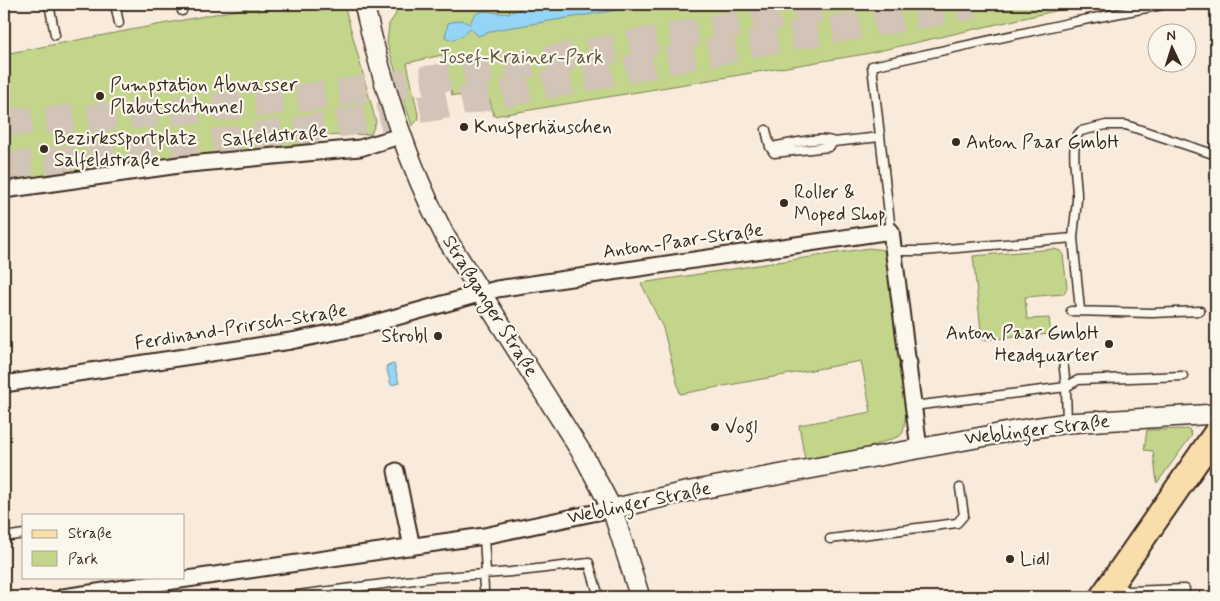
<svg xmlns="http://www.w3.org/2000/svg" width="1220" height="601" font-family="Mynerve,sans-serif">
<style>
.green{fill:#c2d58a;stroke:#7e8054}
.water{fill:#94d5f5;stroke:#70919f}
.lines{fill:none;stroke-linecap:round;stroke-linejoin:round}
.motorway-tunnel{stroke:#d2c4b6;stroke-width:28;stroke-dasharray:28 14;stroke-linecap:butt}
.service-casing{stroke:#3b2a1e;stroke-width:11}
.minor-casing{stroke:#3b2a1e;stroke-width:19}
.tertiary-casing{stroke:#3b2a1e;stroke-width:22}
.primary-casing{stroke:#3b2a1e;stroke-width:28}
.service{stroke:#fbf7ec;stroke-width:8}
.minor{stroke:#fbf7ec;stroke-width:15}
.tertiary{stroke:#fbf7ec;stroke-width:19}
.primary{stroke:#f9ddab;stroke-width:24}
.poi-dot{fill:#3b2a1e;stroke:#fbf7ec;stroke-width:2}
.labels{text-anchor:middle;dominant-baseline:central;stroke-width:4.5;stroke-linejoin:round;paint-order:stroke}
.park-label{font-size:19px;fill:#5d5539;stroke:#fbf7ec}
.poi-label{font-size:19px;fill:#3b2a1e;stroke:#fbf7ec;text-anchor:start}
.street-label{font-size:19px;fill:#3b2a1e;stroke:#fbf7ec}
</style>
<rect width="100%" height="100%" fill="#f8ebdc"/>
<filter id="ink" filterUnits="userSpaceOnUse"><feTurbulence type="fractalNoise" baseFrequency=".02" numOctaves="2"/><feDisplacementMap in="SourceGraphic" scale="10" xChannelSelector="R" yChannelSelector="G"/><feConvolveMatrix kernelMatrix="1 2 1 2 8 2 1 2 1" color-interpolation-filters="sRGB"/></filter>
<g filter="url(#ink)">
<path class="green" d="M 305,4 L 344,4 L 376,122 L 371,134 L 318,136 L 302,147 L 4,184 L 4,54 L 257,6 L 258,11 Z
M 394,4 L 1086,4 L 865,54 L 494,116 L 490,100 L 452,95 L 442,55 L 407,63 L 419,119 L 412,126 L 387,43 L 389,24 L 396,14 Z
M 869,248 L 884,250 L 886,261 L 906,414 L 903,432 L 900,436 L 861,450 L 806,462 L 805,460 L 799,425 L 871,412 L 861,361 L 680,394 L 663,328 L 641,283 Z
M 1054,249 L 1060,251 L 1063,255 L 1067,287 L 1064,294 L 1025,297 L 1027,319 L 1049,318 L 1051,334 L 982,340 L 973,256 Z
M 1189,429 L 1192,435 L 1157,483 L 1153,451 L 1144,450 L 1147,430 Z"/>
<path class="water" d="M 532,4 L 653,4 L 495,30 L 478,36 L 470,28 L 463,36 L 451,40 L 445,37 L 448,23 L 461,20 L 470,24 C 476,3 495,15 507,13 C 515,12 524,6 532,4 Z
M 394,364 L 399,383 L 391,385 L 386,366 Z"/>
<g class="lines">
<path class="motorway-tunnel" d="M 4,122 C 284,113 560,61 834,4
M 4,166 C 89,158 175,149 260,136 C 421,112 581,78 741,46 C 819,30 898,20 975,4"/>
<g class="service-casing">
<path id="service" d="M 49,4 L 55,35
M 115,4 L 119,23
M 180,4 L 182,11
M 766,130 L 770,147 L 774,153 L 829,147 L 834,142
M 770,147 C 787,145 819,135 834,142 L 880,137
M 891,231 L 872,66 L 1073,22 L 1162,5
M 1073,238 C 1074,225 1076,212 1077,199 C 1078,184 1068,140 1081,131 L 1106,125 L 1126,125 L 1216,155
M 894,251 L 923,251 L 1073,238 L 1080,310
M 1071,311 L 1152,313 L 1200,311
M 913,406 L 1066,387 L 1063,360
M 1067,423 L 1066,387 L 1078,380 L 1183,376
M 484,536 L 486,573
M 4,537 L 24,534
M 830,539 L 957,523 L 964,515 L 960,488
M 483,574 L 484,589
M 1113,584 L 1127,591 L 1185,589
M 282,597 L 430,578 L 511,572 L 589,563 L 599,597"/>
</g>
<g class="minor-casing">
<path id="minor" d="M 4,190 L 179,165 L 360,148 L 400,136
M 909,363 L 908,366 L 919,448
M 4,384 L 291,341 L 364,326 L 497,289 L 891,231 L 907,357
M 396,471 L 412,547
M 63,597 L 484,536 L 612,509"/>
</g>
<g class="tertiary-casing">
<path id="tertiary" d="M 364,4 C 383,86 406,160 445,236 L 585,458 L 612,509 L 640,597
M 612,509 L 685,492 L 1014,431 L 1067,423 L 1216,414"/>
</g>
<g class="primary-casing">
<path id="primary" d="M 1102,597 L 1216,433"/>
</g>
<use href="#service" class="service"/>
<use href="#minor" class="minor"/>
<use href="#tertiary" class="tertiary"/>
<use href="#primary" class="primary"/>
</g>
</g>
<g class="poi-dot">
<circle cx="100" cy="96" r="5"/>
<circle cx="464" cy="127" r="5"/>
<circle cx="956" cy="142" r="5"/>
<circle cx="44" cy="149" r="5"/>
<circle cx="784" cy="203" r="5"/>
<circle cx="438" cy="336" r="5"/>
<circle cx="1109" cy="344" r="5"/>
<circle cx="715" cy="427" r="5"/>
<circle cx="1010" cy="559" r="5"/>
</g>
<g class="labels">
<g class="park-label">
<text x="521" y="57">Josef-Krainer-Park</text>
</g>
<g class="poi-label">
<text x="110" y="85">Pumpstation Abwasser<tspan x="110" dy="22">Plabutschtunnel</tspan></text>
<text x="474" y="127">Knusperhäuschen</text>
<text x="54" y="138">Bezirkssportplatz<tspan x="54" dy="22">Salfeldstraße</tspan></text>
<text x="966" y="142">Anton Paar GmbH</text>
<text x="794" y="192">Roller &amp;<tspan x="794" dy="22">Moped Shop</tspan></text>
<text x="1099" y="333" text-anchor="end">Anton Paar GmbH<tspan x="1099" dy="22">Headquarter</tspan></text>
<text x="428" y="336" text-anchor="end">Strobl</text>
<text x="725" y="427">Vogl</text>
<text x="1020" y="559">Lidl</text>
</g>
<g class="street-label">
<text transform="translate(275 136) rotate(-5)">Salfeldstraße</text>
<text transform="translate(683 241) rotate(-8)">Anton-Paar-Straße</text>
<text transform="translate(490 306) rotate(58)">Straßganger Straße</text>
<text transform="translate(241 327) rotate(-9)">Ferdinand-Prirsch-Straße</text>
<text transform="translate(1037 430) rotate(-7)">Weblinger Straße</text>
<text transform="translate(639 503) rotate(-12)">Weblinger Straße</text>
</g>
</g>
<rect width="1220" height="601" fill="none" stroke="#fbf7ec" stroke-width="20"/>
<rect x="10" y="10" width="1200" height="581" fill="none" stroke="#3b2a1e" stroke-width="2" filter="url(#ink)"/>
<rect x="22" y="514" width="162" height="65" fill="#fbf7ec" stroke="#aea59a"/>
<rect x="32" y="530" width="25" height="8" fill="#f9ddab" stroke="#aea59a"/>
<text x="68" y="538" font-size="15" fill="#3b2a1e">Straße</text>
<rect x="32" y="551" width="25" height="15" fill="#c2d58a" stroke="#aea59a"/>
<text x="68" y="564" font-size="15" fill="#3b2a1e">Park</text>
<g transform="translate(1172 48) rotate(356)"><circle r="24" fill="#fbf7ec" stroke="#aea59a"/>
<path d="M0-4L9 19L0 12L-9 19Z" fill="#3b2a1e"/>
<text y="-8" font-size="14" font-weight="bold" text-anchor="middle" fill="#3b2a1e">N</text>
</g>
</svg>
